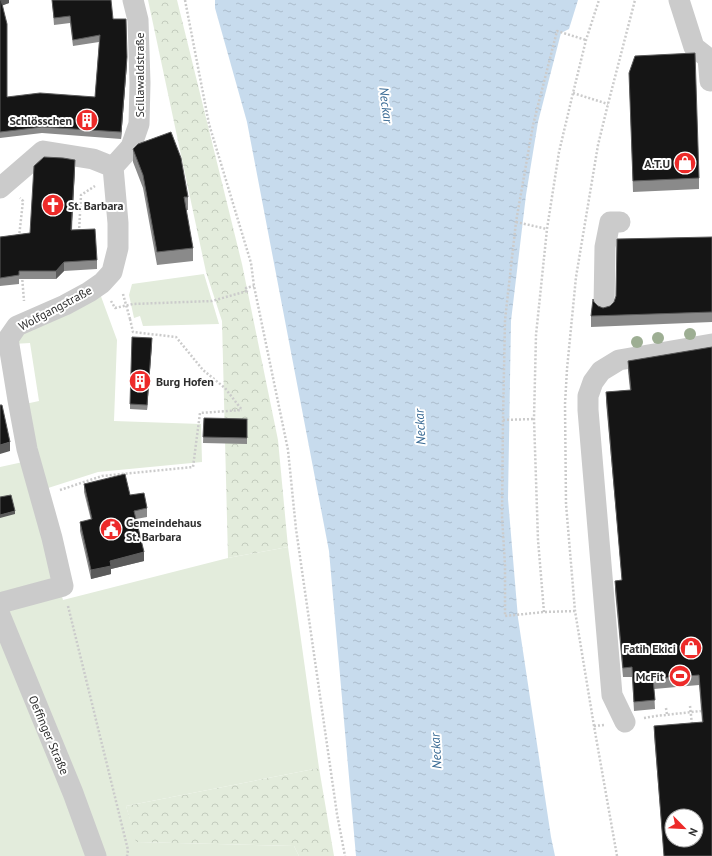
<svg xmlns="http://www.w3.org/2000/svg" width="712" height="856" font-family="'PT Sans',sans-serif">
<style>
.green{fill:#e3ecdc}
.forest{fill:url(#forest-crowns)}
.water{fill:url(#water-ripples)}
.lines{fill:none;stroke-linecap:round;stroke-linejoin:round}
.path{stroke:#cbcbcb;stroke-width:2.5;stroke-dasharray:2 2;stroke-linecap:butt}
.minor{stroke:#cbcbcb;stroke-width:21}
.path-bridge{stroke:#cbcbcb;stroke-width:2.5;stroke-dasharray:2 2;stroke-linecap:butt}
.tree{fill:#9dae93}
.wall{fill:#8a8a8a}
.shaded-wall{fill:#5b5b5b}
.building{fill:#151515;stroke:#5b5b5b;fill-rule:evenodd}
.labels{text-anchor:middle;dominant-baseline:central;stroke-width:4;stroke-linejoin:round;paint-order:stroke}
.street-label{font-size:12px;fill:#2e2e2e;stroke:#fff}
.poi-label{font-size:12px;font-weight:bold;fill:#2e2e2e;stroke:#fff;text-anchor:end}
.water-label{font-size:13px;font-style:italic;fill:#396a94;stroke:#fff}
</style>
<defs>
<pattern id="forest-crowns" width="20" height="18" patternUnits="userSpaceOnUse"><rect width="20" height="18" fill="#e3ecdc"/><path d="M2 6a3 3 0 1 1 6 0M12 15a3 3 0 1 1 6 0" fill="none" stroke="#c3cbbd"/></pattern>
<pattern id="water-ripples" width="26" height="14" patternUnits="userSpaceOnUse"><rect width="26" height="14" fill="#c7dbed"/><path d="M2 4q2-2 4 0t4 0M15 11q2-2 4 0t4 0" fill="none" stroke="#abbccc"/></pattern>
</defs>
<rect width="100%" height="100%" fill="#fff"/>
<path class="green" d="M 204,274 L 219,324 L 143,326 L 140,316 L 134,318 L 129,295 L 132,284 Z
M 99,291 L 117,340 L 114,421 L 201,424 L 202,462 L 98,472 L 45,489 L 25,404 L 39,401 L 30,343 L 12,344 L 20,331 Z
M 23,462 L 63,600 L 228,558 L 288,547 L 319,768 L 126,806 L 137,842 L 294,846 L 299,856 L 0,856 L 0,467 Z"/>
<path class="forest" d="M 148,0 L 177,0 L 242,264 L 278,440 L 288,547 L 228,558 L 222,321 L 206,272 Z
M 319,768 L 334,856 L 299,856 L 294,846 L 136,842 L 126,806 Z"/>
<path class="water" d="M 215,0 L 578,0 L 569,29 L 561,33 L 538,122 L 526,195 L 511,321 L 508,499 L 518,618 L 551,837 L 555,856 L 356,856 L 329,551 L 247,122 L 215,8 Z"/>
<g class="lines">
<path class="path" d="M 185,0 L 209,124 L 251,263 L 254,286 L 288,450 L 296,529 L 337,814 L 345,856
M 573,93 L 608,104
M 516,222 L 547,229
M 79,232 L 81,195 L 95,186
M 19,237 L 23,201 L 20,198
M 22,276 L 24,301
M 111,301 L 115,308 L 133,304 L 212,301 L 247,291 L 246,288 L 254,286
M 130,319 L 133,332 L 176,337 L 203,370 L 225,388 L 242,410
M 503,420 L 534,419
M 60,490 L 102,476 L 193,467 L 200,413 L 242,410
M 68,606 L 128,850 L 127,856
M 575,611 L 544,612 L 505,616 L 505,565 L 502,516 L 503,420 L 505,320 L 516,222 L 533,125 L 557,31 L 586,40
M 544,612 L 538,540 L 534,419 L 536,335 L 547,229 L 559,152 L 573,93 L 586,40 L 599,0
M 690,706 L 692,725
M 666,708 L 667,715
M 644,718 L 656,716 L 701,711
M 594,726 L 604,725
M 617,856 L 594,726 L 575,611 L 566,504 L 565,404 L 567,369 L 576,277 L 598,145 L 608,104 L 635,0"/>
<path class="minor" d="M 679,0 L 694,47 L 708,58 L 710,81
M 113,167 L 131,147 L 139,124 L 140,83 L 138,20 L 133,0
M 0,188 L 43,151 L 93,159 L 113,167
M 604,307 L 605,247 L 610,222 L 620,222
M 0,603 L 63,586 L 52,538 L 27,449 L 18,400 L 8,339 L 17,326 L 65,305 L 89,292 L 102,283 L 112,272 L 118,248 L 118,223 L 113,167
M 0,615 L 73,793 L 96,856
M 625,722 L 612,695 L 588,410 L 588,396 L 593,382 L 601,371 L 619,360 L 712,344"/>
<path class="path-bridge" d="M 123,294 L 130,319"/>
</g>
<g class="tree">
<circle cx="690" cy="334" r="6"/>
<circle cx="658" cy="338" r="6"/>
<circle cx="637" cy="342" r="6"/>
</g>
<path class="wall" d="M 0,0 L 9,0 L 9,3 L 3,5 L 7,97 L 95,97 L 99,42 L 73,46 L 70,23 L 54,25 L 52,0 L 113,19 L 127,63 L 121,139 L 42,133 L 0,138 Z
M 629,73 L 699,178 L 699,189 L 633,192 Z
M 133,149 L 188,197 L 188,210 L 186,210 L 193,248 L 193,261 L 157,265 L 143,188 L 133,162 Z
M 75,168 L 72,230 L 97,260 L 97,269 L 64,271 L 56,279 L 19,279 L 19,284 L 0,286 L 0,237 L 30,233 Z
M 712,237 L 712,322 L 591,327 L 591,316 L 598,306 L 603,308 L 610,306 Z
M 152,343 L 147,410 L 130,409 L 130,404 Z
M 712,347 L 712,856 L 664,856 L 654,735 L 654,726 L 702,722 L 699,685 L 654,689 L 655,709 L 634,711 L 632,677 L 623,677 L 615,591 L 615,581 L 622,580 L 606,402 L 606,392 L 630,390 L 628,371 L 628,361 Z
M 204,418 L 247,419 L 247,444 L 203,443 Z
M 84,484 L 130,495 L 147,508 L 147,517 L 136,519 L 144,561 L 111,569 L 111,574 L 91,579 L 80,531 L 80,522 L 91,520 L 84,492 Z"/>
<path class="shaded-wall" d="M 1,0 L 9,0 L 9,3 L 1,6 Z
M 127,57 L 127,63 L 121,139 L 121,132 Z
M 75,160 L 75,168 L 71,239 L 71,230 Z
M 64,262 L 64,271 L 56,279 L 56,271 Z
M 152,338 L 152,343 L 147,410 L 147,405 Z
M 10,442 L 10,451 L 0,454 L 0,445 Z
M 15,511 L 15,514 L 0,518 L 0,515 Z
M 144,552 L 144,561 L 111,569 L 111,574 L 91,579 L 91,570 L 110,561 Z"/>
<path class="building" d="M 0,0 L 1,0 L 7,24 L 7,97 L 40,93 L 95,97 L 100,35 L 73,40 L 70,16 L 54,18 L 52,0 L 111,0 L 113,19 L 126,19 L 127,57 L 121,132 L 42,127 L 0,132 Z
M 695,53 L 699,178 L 633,181 L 629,73 L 635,56 Z
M 171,132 L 181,158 L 188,197 L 184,197 L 193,248 L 157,252 L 143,175 L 133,149 L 138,144 Z
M 44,157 L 63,158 L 75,160 L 71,230 L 95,229 L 97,260 L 64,262 L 56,271 L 19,271 L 19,275 L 0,278 L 0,237 L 30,233 L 34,166 Z
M 712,237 L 712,312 L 591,316 L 593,299 L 594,302 L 598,306 L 603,308 L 610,306 L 614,302 L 616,296 L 617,239 Z
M 132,337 L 152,338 L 147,405 L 130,404 Z
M 712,347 L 712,856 L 664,856 L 654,726 L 703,722 L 699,675 L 653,679 L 655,700 L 634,702 L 632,667 L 623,668 L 615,581 L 622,580 L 606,392 L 631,390 L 628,361 ZM 672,816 L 696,816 L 696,840 L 672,840 Z
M 0,405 L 2,405 L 10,442 L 0,445 Z
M 204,418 L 247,419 L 247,438 L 203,437 Z
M 125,474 L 130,495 L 144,493 L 147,508 L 134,511 L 144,552 L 110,561 L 111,566 L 91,570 L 80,522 L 92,519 L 84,484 Z
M 11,495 L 15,511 L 0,515 L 0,497 Z"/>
<defs>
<g id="building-disc" transform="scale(1.15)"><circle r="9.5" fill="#ed2a29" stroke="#fff"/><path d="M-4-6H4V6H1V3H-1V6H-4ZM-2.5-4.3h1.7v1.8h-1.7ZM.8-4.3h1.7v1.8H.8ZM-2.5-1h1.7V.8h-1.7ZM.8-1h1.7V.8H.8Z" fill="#fff"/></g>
<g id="shop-disc" transform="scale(1.15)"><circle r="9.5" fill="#ed2a29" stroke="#fff"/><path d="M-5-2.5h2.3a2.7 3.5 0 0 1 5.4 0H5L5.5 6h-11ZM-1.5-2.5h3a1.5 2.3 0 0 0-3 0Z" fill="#fff"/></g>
<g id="church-disc" transform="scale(1.15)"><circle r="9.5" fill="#ed2a29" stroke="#fff"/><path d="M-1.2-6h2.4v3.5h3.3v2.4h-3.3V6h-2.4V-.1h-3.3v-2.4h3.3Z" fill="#fff"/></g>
<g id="civic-disc" transform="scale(1.15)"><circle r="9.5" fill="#ed2a29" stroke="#fff"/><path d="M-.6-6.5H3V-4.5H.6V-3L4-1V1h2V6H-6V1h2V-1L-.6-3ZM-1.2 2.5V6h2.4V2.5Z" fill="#fff"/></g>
<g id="stadium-disc" transform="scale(1.15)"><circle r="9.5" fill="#ed2a29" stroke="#fff"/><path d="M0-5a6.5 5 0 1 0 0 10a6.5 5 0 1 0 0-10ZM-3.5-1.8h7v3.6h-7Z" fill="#fff"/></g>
</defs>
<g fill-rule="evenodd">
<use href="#building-disc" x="87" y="120"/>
<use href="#shop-disc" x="685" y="163"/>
<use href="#church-disc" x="53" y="205"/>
<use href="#building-disc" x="140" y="381"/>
<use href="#civic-disc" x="111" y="529"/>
<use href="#shop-disc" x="691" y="648"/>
<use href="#stadium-disc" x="680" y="676"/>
</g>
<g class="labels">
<g class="street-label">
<text transform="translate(139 75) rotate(-90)">Scillawaldstraße</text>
<text transform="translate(55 308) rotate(-28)">Wolfgangstraße</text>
<text transform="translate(49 735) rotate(67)">Oeffinger Straße</text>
</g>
<g class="poi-label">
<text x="72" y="120">Schlösschen</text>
<text x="670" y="163">A.T.U</text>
<text x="68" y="205" text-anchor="start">St. Barbara</text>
<text x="156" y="381" text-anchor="start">Burg Hofen</text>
<text x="126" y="522" text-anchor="start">Gemeindehaus<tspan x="126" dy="14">St. Barbara</tspan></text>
<text x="676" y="648">Fatih Ekici</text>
<text x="664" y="676">McFit</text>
</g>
<g class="water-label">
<text transform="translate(386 105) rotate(83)">Neckar</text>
<text transform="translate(420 427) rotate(-93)">Neckar</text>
<text transform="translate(436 751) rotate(-93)">Neckar</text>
</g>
</g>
<g transform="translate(684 828) rotate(114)"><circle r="19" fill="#ffffff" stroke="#ababab"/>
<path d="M0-3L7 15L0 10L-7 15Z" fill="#ed2a29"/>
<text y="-6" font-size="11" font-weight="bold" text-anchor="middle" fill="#2e2e2e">N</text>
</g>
</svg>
